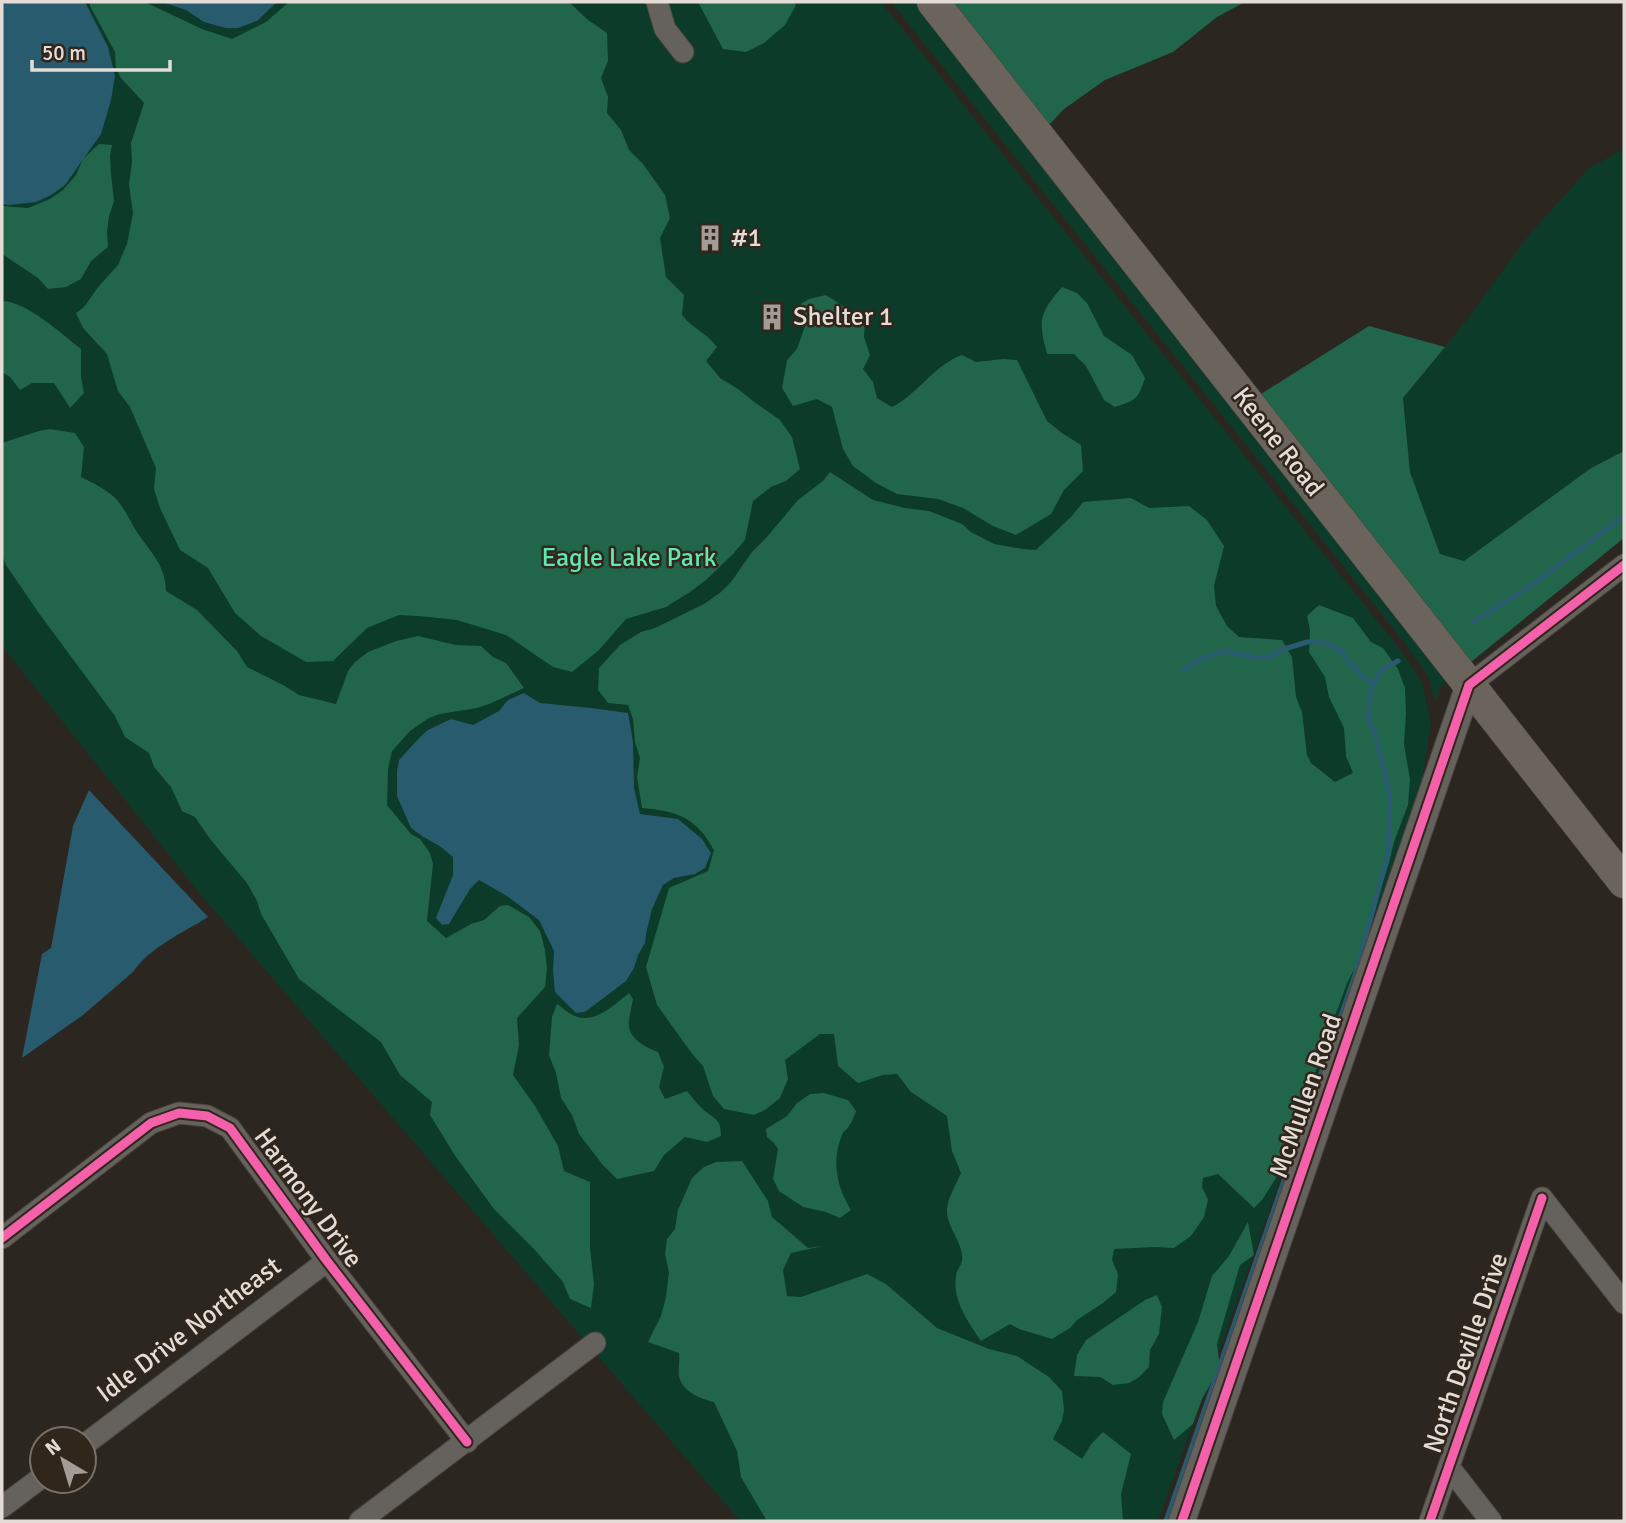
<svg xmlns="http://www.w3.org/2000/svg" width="1626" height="1523" font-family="Signika,sans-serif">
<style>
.green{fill:#0c3b29}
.forest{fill:#21654a}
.water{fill:#285b6e}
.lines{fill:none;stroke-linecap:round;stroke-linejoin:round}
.stream{stroke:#285b6e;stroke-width:5}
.minor-casing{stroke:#4a4440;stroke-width:23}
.tertiary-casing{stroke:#4a4440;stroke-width:28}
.secondary-casing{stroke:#4a4440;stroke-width:33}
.minor{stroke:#65615c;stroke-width:21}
.tertiary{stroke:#65615c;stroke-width:26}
.secondary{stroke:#6a645d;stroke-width:32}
.cycleway-casing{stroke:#31261c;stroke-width:13}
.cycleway{stroke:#f560ab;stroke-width:9}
.labels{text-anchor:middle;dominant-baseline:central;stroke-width:5;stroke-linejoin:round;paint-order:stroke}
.poi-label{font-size:26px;fill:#e4ddd7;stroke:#31261c;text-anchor:start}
.street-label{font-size:26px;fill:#e4ddd7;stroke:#31261c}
.park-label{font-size:26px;fill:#60e8b1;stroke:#31261c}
</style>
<rect width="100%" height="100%" fill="#2c2621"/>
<path class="green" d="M 2,2 L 881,2 L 1398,647 L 1422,682 L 1431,724 L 1421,787 L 1158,1521 L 740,1521 L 201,895 L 2,646 Z
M 891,2 L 920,2 L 1451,678 L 1437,689 L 1439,691 L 1435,702 L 1429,678 L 1404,642 Z
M 1624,149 L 1624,451 L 1591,468 L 1464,562 L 1440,554 L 1410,472 L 1403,398 L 1465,322 L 1529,235 L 1589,168 Z"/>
<path class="forest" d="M 90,2 L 145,2 L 202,29 L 232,39 L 266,22 L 289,2 L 569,2 L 588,20 L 607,33 L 608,61 L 601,78 L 608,97 L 607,113 L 621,130 L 629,150 L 643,164 L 665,195 L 670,218 L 660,238 L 666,277 L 684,295 L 682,315 C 694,330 706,332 717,347 L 706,361 L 720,378 L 738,389 L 753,401 L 780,420 L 792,437 L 800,469 L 786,481 L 771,487 L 753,501 L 745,540 L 733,554 L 706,580 L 690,592 L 666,607 L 626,619 L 599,650 L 572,672 L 553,667 L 506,635 L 457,620 L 419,616 L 399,615 L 367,628 L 333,661 L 306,662 L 261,636 L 235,613 L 208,568 L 180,550 L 160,508 L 154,489 L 156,468 L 130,407 L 118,391 L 107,354 L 83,328 L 76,313 L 84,307 L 99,286 L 118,265 L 127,244 L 133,213 L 129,185 L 132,162 L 131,143 L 144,103 L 121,78 L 116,69 L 115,52 L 90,6 Z
M 698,2 L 794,2 L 796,5 L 785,25 L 764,43 L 746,52 L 723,49 Z
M 944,2 L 1245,2 L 1217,17 L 1173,52 L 1105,80 L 1064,109 L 1045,129 Z
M 99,144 L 112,145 L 110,156 L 111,174 L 114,201 L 109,216 L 107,232 L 108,247 L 91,261 L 81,279 L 66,287 L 48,289 L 38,278 L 2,254 L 2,206 L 28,208 L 50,199 L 63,190 L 76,175 L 83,159 Z
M 1062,287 L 1077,293 L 1087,303 L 1104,336 L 1132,355 L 1145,378 C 1138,399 1137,400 1115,407 L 1104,400 L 1086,366 L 1074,354 L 1047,354 C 1038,320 1039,314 1062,287 Z
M 826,295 L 849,310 L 865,323 L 864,337 L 870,355 L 863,369 L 873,382 L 877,398 L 892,407 C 918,394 934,365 962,355 L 976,362 L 1003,359 L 1017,360 L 1047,421 L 1062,433 L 1081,445 L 1083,471 L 1064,490 L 1051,514 L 1016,535 L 993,526 L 963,508 L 938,499 L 897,494 L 876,483 L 853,466 L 843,449 L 832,407 L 817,399 L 793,406 L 782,388 L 787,360 L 797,349 L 806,323 L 794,308 L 809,299 Z
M 2,301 C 26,301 62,334 81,349 L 81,376 L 84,393 L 70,408 L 54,383 L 32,383 L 20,390 L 10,377 L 2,372 Z
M 1369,326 L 1445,347 L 1403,398 L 1410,472 L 1440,554 L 1464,561 L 1591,468 L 1624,451 L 1624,538 L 1466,666 L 1256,397 Z
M 50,429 L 75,433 L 84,447 L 81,477 C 93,483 104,488 114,497 C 123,505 129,519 135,529 C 148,550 166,564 166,591 L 197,610 L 237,651 L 247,667 L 285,686 L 299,695 L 336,704 L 348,671 L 354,663 L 368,652 L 396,641 L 418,636 L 456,645 L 481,646 L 493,657 L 506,663 L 524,688 L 489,704 L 477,708 L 440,714 L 429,718 L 410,731 L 392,751 L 388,769 L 387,805 L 411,834 L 420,839 L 430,853 L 433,864 L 427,921 L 446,938 L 471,924 L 484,920 L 500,906 L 508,905 L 529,917 L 540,931 L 545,950 L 547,969 L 545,987 L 517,1018 L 519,1045 L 513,1075 L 535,1106 L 558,1146 L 564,1171 L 590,1182 L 590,1249 L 594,1284 L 591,1308 L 570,1299 L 563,1282 L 533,1248 L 494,1209 L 456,1157 L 430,1115 L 432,1102 L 400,1075 L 381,1042 L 299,979 L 261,914 L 257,901 L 247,883 L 210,839 L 195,817 L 182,811 L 171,787 L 154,767 L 149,753 L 125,737 L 115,716 L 38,612 L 6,565 L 2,555 L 2,443 L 39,431 Z
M 830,472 L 873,500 L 905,508 L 929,511 L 962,524 L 971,532 L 994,544 L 1023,549 L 1036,550 L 1072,516 L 1083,502 L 1131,498 L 1149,508 L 1189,506 L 1207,520 L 1224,546 L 1214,586 L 1216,606 L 1227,626 L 1239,637 L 1282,640 L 1292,657 L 1296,697 L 1302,712 L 1307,755 L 1311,763 L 1335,782 L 1353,773 L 1346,756 L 1344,728 L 1329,697 L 1325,677 L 1309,652 L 1310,630 L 1307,616 L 1319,605 L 1353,618 L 1371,642 L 1383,648 L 1398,669 L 1405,688 L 1406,714 L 1404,744 L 1410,779 L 1408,805 L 1394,842 L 1389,863 L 1377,897 L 1357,964 L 1347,983 L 1339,1006 L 1328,1030 L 1324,1049 L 1276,1178 L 1262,1200 L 1254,1208 L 1218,1174 L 1203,1178 L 1202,1187 L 1208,1200 L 1204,1217 L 1191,1236 L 1174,1248 L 1155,1247 L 1114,1249 L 1112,1260 L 1118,1274 L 1116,1292 L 1103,1303 L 1077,1320 L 1070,1328 L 1052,1339 L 1019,1329 L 1010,1324 L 981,1341 C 968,1322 952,1300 956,1276 C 956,1271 961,1266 962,1261 C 964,1242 946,1228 947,1209 C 947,1200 957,1182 961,1173 L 952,1151 L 947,1116 L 911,1092 L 897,1074 L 883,1075 L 858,1083 L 838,1066 L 834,1034 L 820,1034 L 785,1060 L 788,1079 L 780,1098 L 765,1110 L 754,1115 L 724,1109 L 713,1096 L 703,1066 L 693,1055 L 657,1005 L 646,967 L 669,888 L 708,871 L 714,850 C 710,844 706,836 701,831 C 685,813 664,810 642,808 L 637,777 L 640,758 L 635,742 L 633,719 L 628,705 L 608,703 L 598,690 L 599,668 L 620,645 L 641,632 L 655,628 L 704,604 L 721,592 L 731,582 L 752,552 L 766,538 L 798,500 L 823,481 Z
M 629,993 L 633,999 C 632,1007 628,1019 629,1027 C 631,1040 647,1048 658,1052 L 664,1067 L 659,1087 L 665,1099 L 687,1091 C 692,1097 697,1104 703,1109 C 714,1120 721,1117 721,1136 L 707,1142 L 685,1137 L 664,1155 L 654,1171 L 617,1179 L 602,1164 L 579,1134 L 572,1115 L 561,1098 L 556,1073 L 549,1055 L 552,1017 L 557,1004 C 563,1008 569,1014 575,1016 C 595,1024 614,1005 629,993 Z
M 824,1093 L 848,1100 L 856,1111 C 854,1116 852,1122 849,1126 C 846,1131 844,1130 842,1135 C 831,1162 837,1187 851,1210 L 840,1218 L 826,1212 L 803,1207 L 779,1191 L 773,1179 L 778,1149 L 774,1143 L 767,1137 L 766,1129 L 787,1116 L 797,1103 L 810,1094 Z
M 742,1161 L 768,1201 L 772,1217 L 808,1248 L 823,1246 L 791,1253 L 783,1270 L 787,1296 L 801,1297 L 867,1274 L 886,1284 L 937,1328 L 989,1349 L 1017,1356 L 1049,1377 L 1062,1391 L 1064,1410 L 1062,1421 L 1053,1439 L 1082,1459 L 1092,1443 L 1103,1432 L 1131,1454 L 1121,1494 L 1123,1521 L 767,1521 L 741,1477 L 737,1451 L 714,1402 C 701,1399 682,1392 679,1376 C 678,1369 680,1361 679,1353 L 648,1342 L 661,1316 L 666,1297 L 669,1272 L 665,1254 L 667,1239 L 675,1229 L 678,1210 L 692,1178 L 704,1167 L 716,1162 Z
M 1248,1222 L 1254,1255 L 1240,1265 L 1217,1344 L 1220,1367 L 1202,1399 L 1193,1424 L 1174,1440 L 1162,1414 L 1163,1402 L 1198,1322 L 1212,1276 L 1229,1256 Z
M 1157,1295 L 1162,1307 L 1159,1334 L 1150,1350 L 1149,1367 L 1138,1378 L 1129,1383 L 1113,1385 L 1100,1377 L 1074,1376 L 1077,1355 L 1086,1340 L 1145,1300 Z"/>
<path class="water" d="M 2,2 L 85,2 L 108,47 L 115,76 L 111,100 L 101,134 L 65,185 L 51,195 L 36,202 L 9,205 L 2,204 Z
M 162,2 L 277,2 L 257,21 L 238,28 L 226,28 L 204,22 L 186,10 Z
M 524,693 L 540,703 L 591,708 L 628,713 L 633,742 L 634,788 L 640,814 L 678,819 L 702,839 L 711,853 L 705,868 L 695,874 L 674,878 L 663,885 L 652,909 L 646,934 L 645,943 L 638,955 L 634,968 L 626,981 L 585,1012 L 576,1013 L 555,992 L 553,971 L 554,951 L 539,920 L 507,896 L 479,880 L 470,889 L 449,924 L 442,925 L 436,918 L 453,875 L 453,857 L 441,847 L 422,836 L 411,828 L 397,796 L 397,771 L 399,760 L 421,736 L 428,730 L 451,719 L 473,725 L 499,711 L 508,700 Z
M 89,790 L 208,917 C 183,933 150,947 133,972 L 83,1015 L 22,1058 L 42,954 L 51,948 L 73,826 Z"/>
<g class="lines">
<path class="stream" d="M 1474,621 L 1529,587 L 1624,516
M 1183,670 L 1201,659 L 1225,651 L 1255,658 L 1269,657 L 1281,650 L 1307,642 L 1321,642 L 1336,647 L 1363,677 L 1374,684
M 1166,1521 L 1355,975 L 1388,855 L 1390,795 L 1376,738 L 1368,719 L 1371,690 L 1381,670 L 1398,661"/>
<g class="minor-casing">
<path id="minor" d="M 657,2 L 665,29 L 683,52
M 1469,685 L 1624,565
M 1542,1198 L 1624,1303
M 2,1238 L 151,1123 L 179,1113 L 207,1116 L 230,1128 L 327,1261 L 467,1442
M 84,1445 L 327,1261
M 1449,1467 L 1491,1521
M 2,1507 L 42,1477
M 360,1521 L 595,1343
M 1430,1521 L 1542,1198"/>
</g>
<g class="tertiary-casing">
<path id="tertiary" d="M 1182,1521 L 1469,685"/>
</g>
<g class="secondary-casing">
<path id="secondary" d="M 933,2 L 1624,882"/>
</g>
<use href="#minor" class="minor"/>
<use href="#tertiary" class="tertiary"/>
<use href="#secondary" class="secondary"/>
<g class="cycleway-casing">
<path id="cycleway" d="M 2,1238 L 151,1123 L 179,1113 L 207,1116 L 230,1128 L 327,1261 L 467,1442
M 1182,1521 L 1469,685 L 1624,565
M 1430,1521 L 1542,1198"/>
</g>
<use href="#cycleway" class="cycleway"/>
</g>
<defs>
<g id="building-bare" transform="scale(2.1)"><path d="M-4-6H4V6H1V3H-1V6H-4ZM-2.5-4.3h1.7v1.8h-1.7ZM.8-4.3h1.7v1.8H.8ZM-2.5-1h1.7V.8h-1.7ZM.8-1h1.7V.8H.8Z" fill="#a49d97" stroke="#31261c" stroke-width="2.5" paint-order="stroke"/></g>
</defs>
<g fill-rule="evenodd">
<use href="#building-bare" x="710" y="238"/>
<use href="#building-bare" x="772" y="317"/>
</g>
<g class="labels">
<g class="poi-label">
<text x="731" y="238">#1</text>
<text x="793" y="317">Shelter 1</text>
</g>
<g class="street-label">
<text transform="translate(1278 442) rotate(52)">Keene Road</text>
<text transform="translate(1306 1096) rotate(-71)">McMullen Road</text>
<text transform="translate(308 1198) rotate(54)">Harmony Drive</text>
<text transform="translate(189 1330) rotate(-37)">Idle Drive Northeast</text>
<text transform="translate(1466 1353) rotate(-71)">North Deville Drive</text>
</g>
<g class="park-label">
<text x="629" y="558">Eagle Lake Park</text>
</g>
</g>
<rect width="1626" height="1523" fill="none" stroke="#e4ddd7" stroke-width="7"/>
<g transform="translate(63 1460) rotate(322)"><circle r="33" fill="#31261c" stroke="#796f67" stroke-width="2"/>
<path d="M0-5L12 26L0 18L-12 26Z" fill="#a49d97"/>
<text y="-10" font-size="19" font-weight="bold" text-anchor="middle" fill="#e4ddd7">N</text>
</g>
<path d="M32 60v10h138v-10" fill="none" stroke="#e4ddd7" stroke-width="3.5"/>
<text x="42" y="60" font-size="21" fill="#e4ddd7" stroke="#31261c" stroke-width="5" paint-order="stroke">50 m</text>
</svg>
